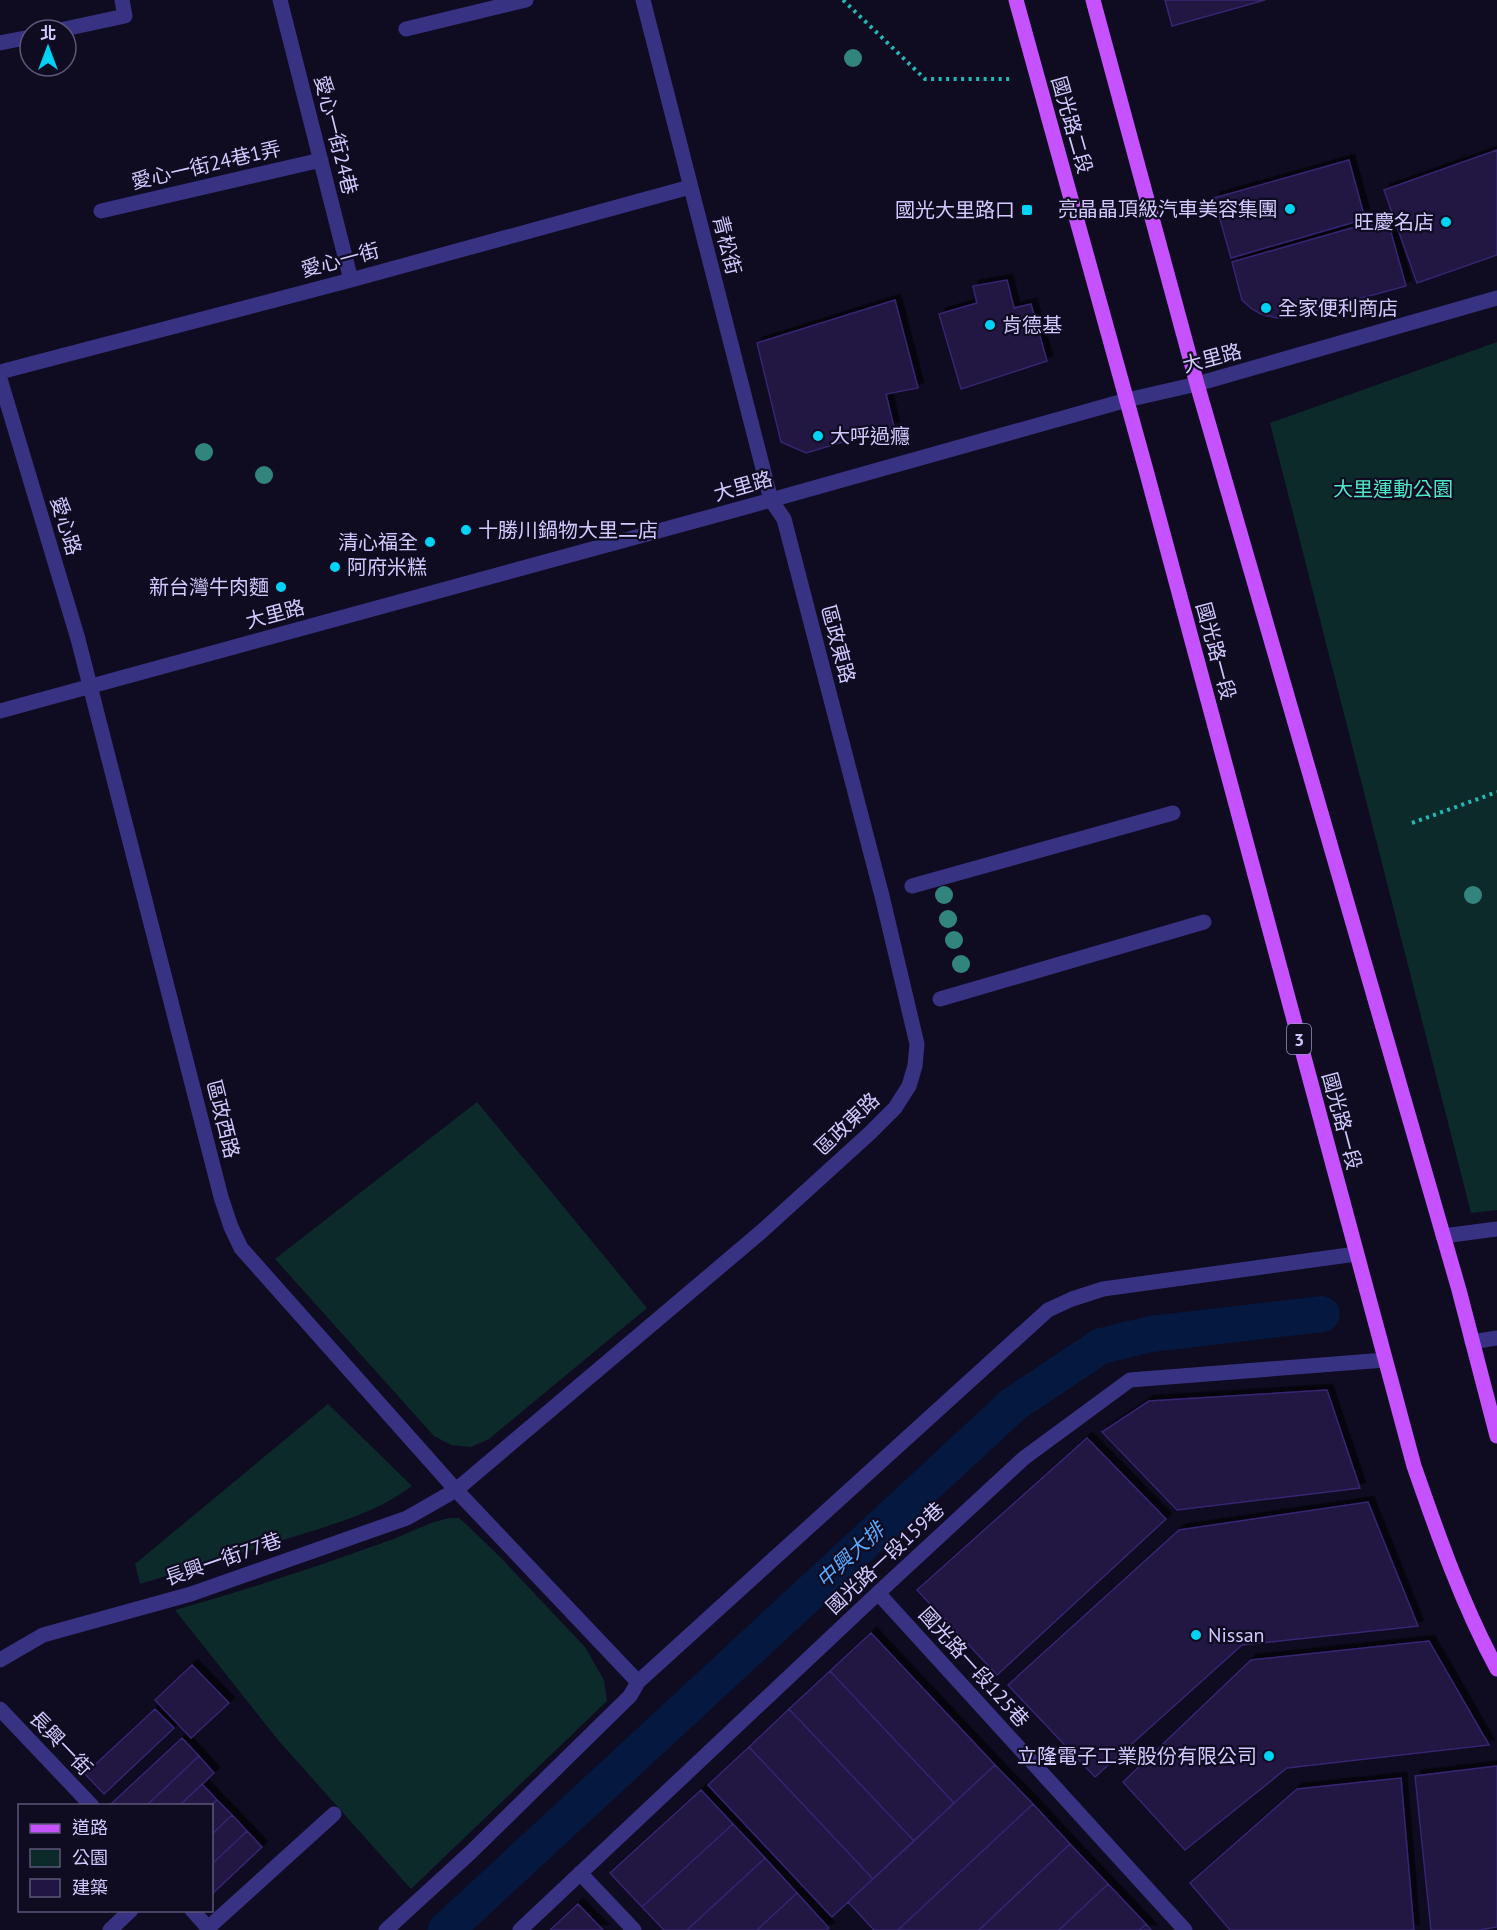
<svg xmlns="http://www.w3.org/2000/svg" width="1497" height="1930" font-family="'PT Sans','Noto Sans TC',sans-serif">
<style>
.green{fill:#0d2a2b}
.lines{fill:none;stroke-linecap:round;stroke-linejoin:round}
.canal{stroke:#05183f;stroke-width:36}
.building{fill:#201543;stroke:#372571;stroke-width:1.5;filter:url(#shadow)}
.path{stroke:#23bab6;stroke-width:4;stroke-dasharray:3 4.5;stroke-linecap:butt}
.minor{stroke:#383283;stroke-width:15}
.major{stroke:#c551ff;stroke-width:15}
.tree{fill:#31857c}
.poi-dot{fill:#00d3f5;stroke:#0f0b20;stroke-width:2}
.labels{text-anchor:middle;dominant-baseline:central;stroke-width:4.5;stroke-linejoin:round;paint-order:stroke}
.shield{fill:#0f0b20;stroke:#9891bc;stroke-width:1.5}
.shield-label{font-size:18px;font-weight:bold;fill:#d2caff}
.street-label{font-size:20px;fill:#d2caff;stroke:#0f0b20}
.poi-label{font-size:20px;fill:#d2caff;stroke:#0f0b20;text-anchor:end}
.park-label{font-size:20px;fill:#4de8c7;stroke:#0f0b20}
.water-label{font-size:21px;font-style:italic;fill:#58abff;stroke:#0f0b20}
</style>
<defs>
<filter id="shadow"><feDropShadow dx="5.5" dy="-5.5" stdDeviation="0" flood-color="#0009"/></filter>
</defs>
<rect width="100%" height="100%" fill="#0f0b20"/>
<path class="green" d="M 1497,342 L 1497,1210 L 1471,1213 L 1270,423 Z
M 477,1102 L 647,1308 L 489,1439 L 471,1447 L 451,1445 L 434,1436 L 275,1259 Z
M 328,1404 L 412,1486 C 379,1511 338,1523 299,1535 C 246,1552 193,1568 140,1584 L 135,1564 Z
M 450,1518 L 459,1518 L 467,1525 L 501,1558 L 585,1647 L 604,1680 L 607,1701 L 411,1889 L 278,1740 L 175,1610 C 246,1590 316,1567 385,1542 C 407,1535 427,1522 450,1518 Z"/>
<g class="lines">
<path class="canal" d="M 446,1930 L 1014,1404 L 1101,1346 L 1151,1334 L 1322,1314"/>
</g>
<path class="building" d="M 1165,0 L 1265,0 L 1172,26 Z
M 1497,150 L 1497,255 L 1417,283 L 1384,190 Z
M 1349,160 L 1365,219 L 1231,258 L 1214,198 Z
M 1387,218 L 1406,286 L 1291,317 L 1277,318 L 1261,314 L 1252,309 L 1242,300 L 1232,262 Z
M 1007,280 L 1014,308 L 1031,304 L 1047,361 L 961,389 L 939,314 L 977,303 L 973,286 Z
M 895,300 L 918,388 L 886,394 L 894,427 L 806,453 L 781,442 L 757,343 Z
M 1327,1390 L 1360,1488 L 1177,1510 L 1102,1432 L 1149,1401 Z
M 1087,1438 L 1166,1519 L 997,1675 L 917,1590 Z
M 1368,1502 L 1418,1626 L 1242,1645 L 1095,1777 L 1008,1685 L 1179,1530 Z
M 871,1633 L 995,1765 L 954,1803 L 830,1671 Z
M 1429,1641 L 1489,1745 L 1287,1768 L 1185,1850 L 1123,1782 L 1251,1660 Z
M 192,1665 L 229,1703 L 191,1738 L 155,1700 Z
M 830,1671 L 954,1803 L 914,1841 L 789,1709 Z
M 155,1709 L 174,1728 L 104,1794 L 85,1774 Z
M 789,1709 L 914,1841 L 873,1879 L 749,1747 Z
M 182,1738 L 199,1756 L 146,1806 L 111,1804 Z
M 749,1747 L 873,1879 L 832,1917 L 708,1785 Z
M 199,1756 L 214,1773 L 179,1806 L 146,1806 Z
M 995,1765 L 1033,1804 L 898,1930 L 874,1930 L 848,1902 Z
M 1497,1766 L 1497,1927 L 1480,1930 L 1431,1930 L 1415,1776 Z
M 1401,1778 L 1414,1930 L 1230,1930 L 1190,1883 L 1297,1789 Z
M 202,1784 L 217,1800 L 210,1806 L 179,1806 Z
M 701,1790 L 733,1824 L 642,1907 L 610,1873 Z
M 217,1800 L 232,1815 L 212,1834 L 210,1806 Z
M 1033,1804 L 1070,1844 L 979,1930 L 898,1930 Z
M 232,1815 L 247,1831 L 212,1864 L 212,1834 Z
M 733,1824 L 765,1858 L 687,1930 L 664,1930 L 642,1907 Z
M 247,1831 L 262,1847 L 212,1894 L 212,1864 Z
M 1070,1844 L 1108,1884 L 1059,1930 L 979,1930 Z
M 765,1858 L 797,1893 L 757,1930 L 687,1930 Z
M 1108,1884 L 1146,1924 L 1139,1930 L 1059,1930 Z
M 797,1893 L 829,1928 L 826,1930 L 757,1930 Z
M 578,1904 L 603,1930 L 550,1930 Z
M 1146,1924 L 1151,1930 L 1139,1930 Z"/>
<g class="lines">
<path class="path" d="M 843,0 L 925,79 L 1012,79
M 1412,823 L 1497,792"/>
<path class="minor" d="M 280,0 L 351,280
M 406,29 L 526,0
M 60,30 L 125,16 L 122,0
M 0,43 L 30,37
M 101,211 L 321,160
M 0,372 L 351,280 L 690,187
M 0,379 L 78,639 L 221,1197 L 231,1227 L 241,1248 L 456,1490 L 638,1682
M 0,711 L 746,507 L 1127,400 L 1197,384 L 1497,298
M 912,886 L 1173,813
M 940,999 L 1204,922
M 1443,1236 L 1497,1229
M 1472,1342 L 1497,1338
M 878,1593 L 1185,1930
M 0,1660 L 43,1635 L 191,1594 L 407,1518 L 456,1490 L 761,1232 L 870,1133 L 895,1108 L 909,1086 L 915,1066 L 917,1044 L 882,896 L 784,519 L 771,500 L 643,0
M 0,1709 L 92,1806
M 580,1873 L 634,1930
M 192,1910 L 210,1930
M 208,1928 L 334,1814
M 110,1930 L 131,1910
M 386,1930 L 470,1853 L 630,1696 L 638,1682 L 1048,1310 L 1072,1299 L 1103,1289 L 1356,1254
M 520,1930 L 878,1593 L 1024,1458 L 1130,1380 L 1385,1360"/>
<path class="major" d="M 1016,0 L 1146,470 L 1414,1466 C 1438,1535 1462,1604 1497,1669
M 1093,0 L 1197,384 L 1459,1290 L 1497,1436"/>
</g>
<g class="tree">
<circle cx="853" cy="58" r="9"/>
<circle cx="204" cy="452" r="9"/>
<circle cx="264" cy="475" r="9"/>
<circle cx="944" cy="895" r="9"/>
<circle cx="1473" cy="895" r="9"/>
<circle cx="948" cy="919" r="9"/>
<circle cx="954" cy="940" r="9"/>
<circle cx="961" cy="964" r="9"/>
</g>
<g class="poi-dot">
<circle cx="1290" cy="209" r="6"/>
<rect x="1021" y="204" width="12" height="12" rx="3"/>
<circle cx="1446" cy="222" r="6"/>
<circle cx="1266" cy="308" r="6"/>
<circle cx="990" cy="325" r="6"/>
<circle cx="818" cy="436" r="6"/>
<circle cx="466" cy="530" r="6"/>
<circle cx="430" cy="542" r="6"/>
<circle cx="335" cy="567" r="6"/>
<circle cx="281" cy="587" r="6"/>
<circle cx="1196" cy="1635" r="6"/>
<circle cx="1269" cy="1756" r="6"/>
</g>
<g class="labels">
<rect class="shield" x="1287" y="1024" width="24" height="30" rx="4.5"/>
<g class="shield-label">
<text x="1299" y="1039">3</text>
</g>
<g class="street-label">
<text transform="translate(1072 125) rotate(74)">國光路二段</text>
<text transform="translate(336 135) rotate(76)">愛心一街24巷</text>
<text transform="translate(206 165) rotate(-13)">愛心一街24巷1弄</text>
<text transform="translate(727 245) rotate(76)">青松街</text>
<text transform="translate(340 260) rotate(-15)">愛心一街</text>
<text transform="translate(1212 358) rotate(-15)">大里路</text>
<text transform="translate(743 486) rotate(-16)">大里路</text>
<text transform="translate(66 526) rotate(73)">愛心路</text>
<text transform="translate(275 614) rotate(-15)">大里路</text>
<text transform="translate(838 644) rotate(75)">區政東路</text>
<text transform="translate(1216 651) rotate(75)">國光路一段</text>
<text transform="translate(223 1119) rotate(76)">區政西路</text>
<text transform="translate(1342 1121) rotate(75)">國光路一段</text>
<text transform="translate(847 1124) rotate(-44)">區政東路</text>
<text transform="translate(885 1558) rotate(-43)">國光路一段159巷</text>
<text transform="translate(223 1559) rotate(-19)">長興一街77巷</text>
<text transform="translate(974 1667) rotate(48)">國光路一段125巷</text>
<text transform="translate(61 1743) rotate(46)">長興一街</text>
</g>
<g class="poi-label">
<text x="1278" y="209">亮晶晶頂級汽車美容集團</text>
<text x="1015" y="210">國光大里路口</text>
<text x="1434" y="222">旺慶名店</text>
<text x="1278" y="308" text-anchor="start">全家便利商店</text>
<text x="1002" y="325" text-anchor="start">肯德基</text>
<text x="830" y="436" text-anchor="start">大呼過癮</text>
<text x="478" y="530" text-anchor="start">十勝川鍋物大里二店</text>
<text x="418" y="542">清心福全</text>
<text x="347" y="567" text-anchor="start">阿府米糕</text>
<text x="269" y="587">新台灣牛肉麵</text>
<text x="1208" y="1635" text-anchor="start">Nissan</text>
<text x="1257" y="1756">立隆電子工業股份有限公司</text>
</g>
<g class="park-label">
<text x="1393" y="489">大里運動公園</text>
</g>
<g class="water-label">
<text transform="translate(850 1555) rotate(-43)">中興大排</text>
</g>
</g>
<rect x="18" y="1804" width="195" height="108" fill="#0f0b20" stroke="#5d5779" stroke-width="1.5"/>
<rect x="30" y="1824" width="30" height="9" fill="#c551ff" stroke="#5d5779" stroke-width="1.5"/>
<text x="72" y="1834" font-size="18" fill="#d2caff">道路</text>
<rect x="30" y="1849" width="30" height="18" fill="#0d2a2b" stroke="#5d5779" stroke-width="1.5"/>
<text x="72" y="1864" font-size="18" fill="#d2caff">公園</text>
<rect x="30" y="1879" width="30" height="18" fill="#201543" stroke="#5d5779" stroke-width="1.5"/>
<text x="72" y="1894" font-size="18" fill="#d2caff">建築</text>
<g transform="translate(48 48)"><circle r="28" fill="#0f0b20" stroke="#5d5779" stroke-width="1.5"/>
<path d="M0-4.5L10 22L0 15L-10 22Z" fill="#00d3f5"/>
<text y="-9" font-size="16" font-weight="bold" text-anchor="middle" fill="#d2caff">北</text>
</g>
</svg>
